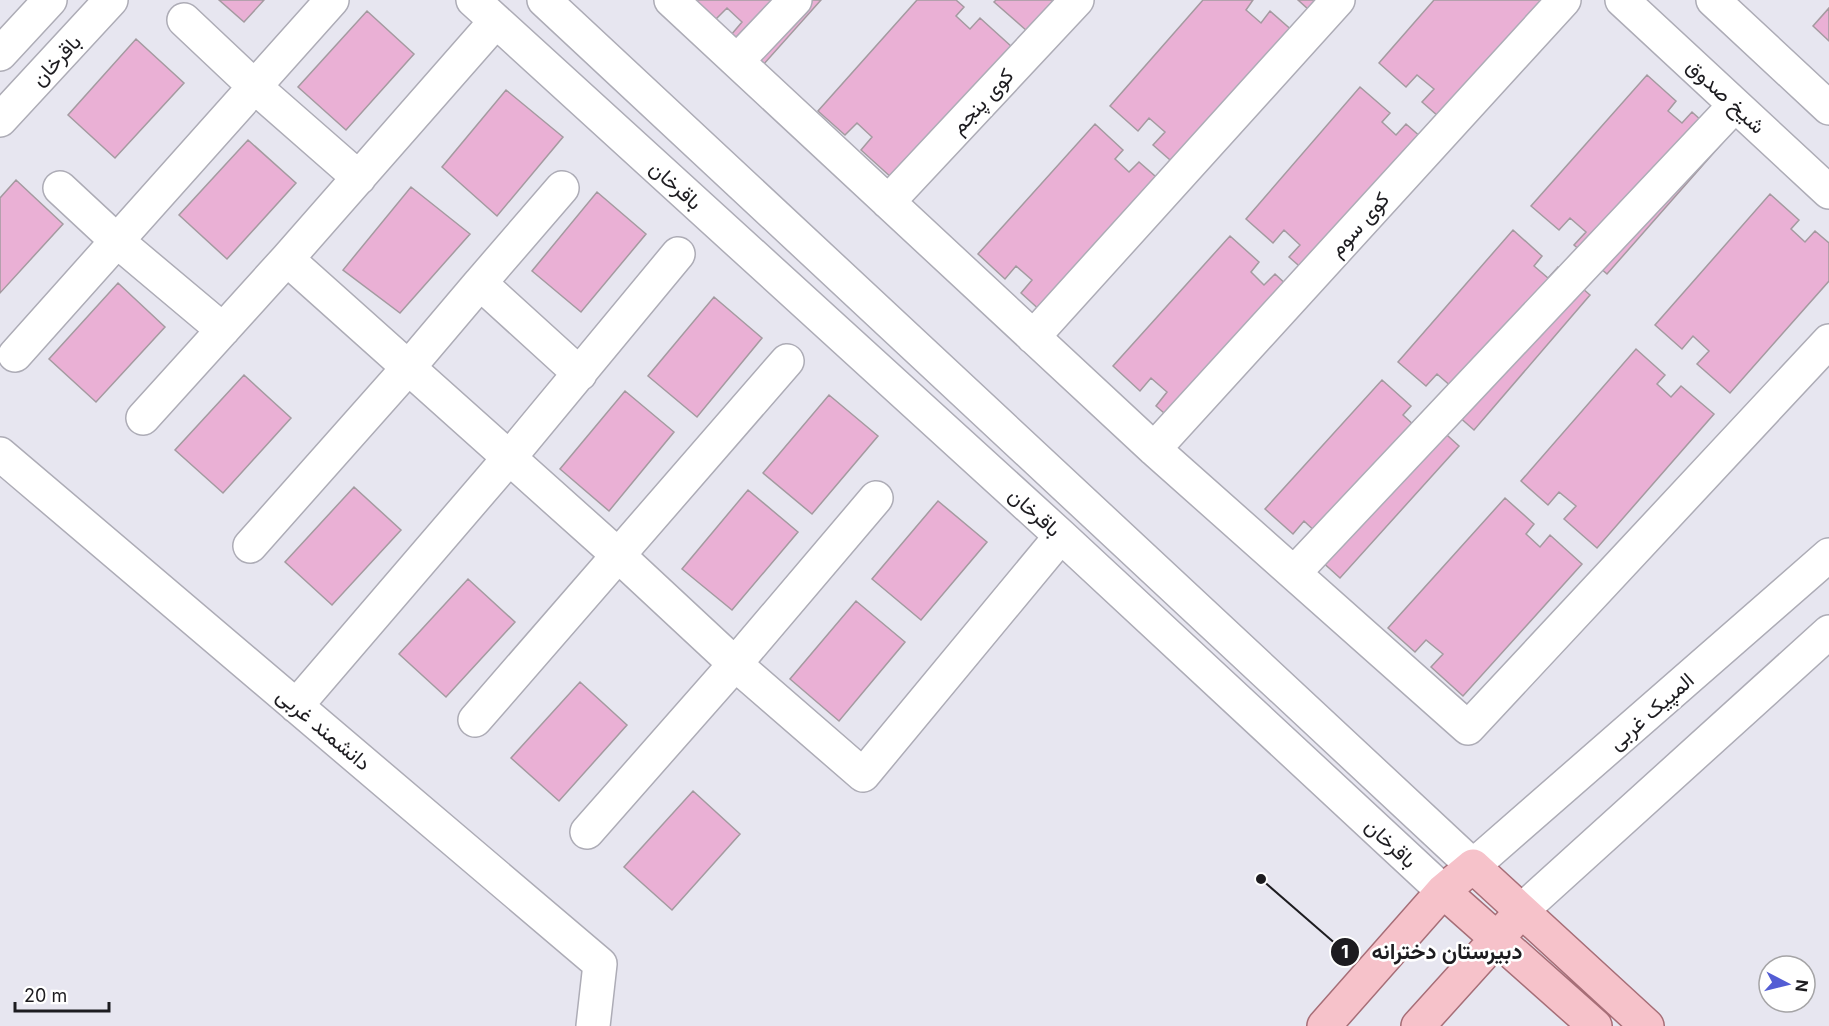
<svg xmlns="http://www.w3.org/2000/svg" width="1829" height="1026" font-family="Inter,Vazirmatn,sans-serif">
<style>
.building{fill:#eab0d5;stroke:#a49aa0;stroke-width:1.5}
.lines{fill:none;stroke-linecap:round;stroke-linejoin:round}
.minor-casing{stroke:#adacb6;stroke-width:36}
.major-casing{stroke:#a66e77;stroke-width:36}
.minor{stroke:#fff;stroke-width:33}
.major{stroke:#f6c2ca;stroke-width:33}
.labels{text-anchor:middle;dominant-baseline:central;stroke-width:5;stroke-linejoin:round;paint-order:stroke}
.street-label{font-size:21px;fill:#1d1c20;stroke:#fff}
.leader{fill:none;stroke:#1d1c20;stroke-width:2}
.callout-dot{fill:#1d1c20;stroke:#fff;stroke-width:2}
.mark-label{font-size:18px;text-anchor:middle;font-weight:bold;fill:#fff}
.callout-label{font-size:22px;text-anchor:middle;font-weight:bold;fill:#1d1c20;stroke:#fff;stroke-width:5;stroke-linejoin:round;paint-order:stroke}
</style>
<rect width="100%" height="100%" fill="#e7e6f0"/>
<path class="building" d="M 219,0 L 264,0 L 244,22 Z
M 693,0 L 821,0 L 763,65 L 731,35 L 742,22 L 727,8 L 715,20 Z
M 917,0 L 956,0 L 964,7 L 956,16 L 970,29 L 980,18 L 1012,47 L 893,179 L 861,150 L 872,137 L 857,123 L 845,135 L 818,111 Z
M 996,0 L 1054,0 L 1027,31 L 994,2 Z
M 1203,0 L 1253,0 L 1246,10 L 1261,23 L 1270,11 L 1303,40 L 1186,174 L 1153,145 L 1165,132 L 1149,118 L 1138,131 L 1110,106 Z
M 1298,0 L 1336,0 L 1319,19 Z
M 1434,0 L 1570,0 L 1454,130 L 1422,102 L 1434,89 L 1417,75 L 1406,87 L 1379,63 Z
M 1829,8 L 1829,41 L 1813,26 Z
M 367,11 L 414,54 L 346,130 L 298,87 Z
M 136,39 L 184,83 L 115,158 L 68,115 Z
M 1647,75 L 1676,101 L 1668,111 L 1682,123 L 1692,112 L 1724,141 L 1607,274 L 1574,245 L 1586,232 L 1570,218 L 1559,230 L 1531,206 Z
M 1360,87 L 1390,113 L 1382,122 L 1396,135 L 1406,124 L 1438,152 L 1322,286 L 1289,257 L 1300,245 L 1284,230 L 1273,243 L 1246,219 Z
M 506,90 L 563,137 L 497,216 L 442,167 Z
M 1095,124 L 1123,150 L 1115,159 L 1129,172 L 1139,162 L 1171,190 L 1053,322 L 1021,293 L 1032,280 L 1016,266 L 1005,279 L 978,254 Z
M 248,140 L 296,183 L 227,259 L 179,215 Z
M 16,180 L 63,224 L 0,293 L 0,198 Z
M 411,187 L 470,234 L 400,313 L 343,270 Z
M 597,192 L 646,234 L 581,312 L 532,271 Z
M 1770,194 L 1799,220 L 1791,229 L 1805,242 L 1815,231 L 1829,243 L 1829,281 L 1730,393 L 1697,364 L 1709,351 L 1693,336 L 1682,349 L 1655,325 Z
M 1513,230 L 1542,256 L 1534,266 L 1548,278 L 1558,267 L 1590,295 L 1474,430 L 1441,401 L 1453,388 L 1437,374 L 1426,386 L 1398,362 Z
M 1230,236 L 1259,262 L 1251,272 L 1264,285 L 1275,274 L 1306,303 L 1188,434 L 1156,406 L 1167,392 L 1151,378 L 1140,391 L 1113,366 Z
M 118,283 L 165,327 L 96,402 L 49,359 Z
M 714,297 L 762,338 L 697,417 L 648,376 Z
M 1636,349 L 1665,375 L 1657,384 L 1671,397 L 1681,386 L 1714,414 L 1597,548 L 1564,519 L 1576,506 L 1559,492 L 1548,505 L 1521,481 Z
M 244,375 L 291,418 L 223,493 L 175,450 Z
M 1382,380 L 1411,406 L 1403,415 L 1417,428 L 1427,417 L 1459,446 L 1340,578 L 1308,549 L 1320,536 L 1304,521 L 1293,534 L 1265,509 Z
M 625,391 L 674,432 L 609,511 L 560,469 Z
M 829,395 L 878,436 L 812,514 L 763,473 Z
M 354,487 L 401,530 L 332,605 L 285,562 Z
M 748,490 L 798,532 L 732,610 L 682,569 Z
M 1505,498 L 1534,524 L 1526,534 L 1540,547 L 1550,535 L 1582,564 L 1463,696 L 1431,667 L 1443,654 L 1426,640 L 1415,652 L 1388,628 Z
M 938,501 L 987,542 L 921,620 L 872,579 Z
M 468,579 L 515,622 L 446,697 L 399,654 Z
M 856,601 L 905,642 L 839,721 L 790,679 Z
M 580,682 L 627,725 L 559,801 L 511,758 Z
M 693,791 L 740,834 L 672,910 L 624,867 Z"/>
<g class="lines">
<g class="minor-casing">
<path id="minor" d="M 473,0 L 1061,536 L 1443,891
M 544,0 L 1473,866 L 1829,555
M 671,0 L 1154,449 L 1468,728 L 1829,341
M 1622,0 L 1829,192
M 1713,0 L 1829,108
M 184,20 L 255,87 L 359,178
M 0,54 L 50,0
M 737,61 L 795,0
M 0,120 L 111,0
M 60,188 L 117,241 L 223,330
M 888,202 L 1077,0
M 287,259 L 619,556 L 735,664 L 863,775 L 1061,536
M 480,283 L 562,188
M 1033,337 L 1338,0
M 15,355 L 332,0
M 143,418 L 287,259 L 496,21
M 1154,449 L 1564,0
M 0,454 L 600,964 L 593,1026
M 250,546 L 408,368 L 480,283 L 580,374
M 1294,573 L 1735,105
M 296,706 L 509,458 L 678,254
M 475,720 L 787,361
M 587,832 L 735,664 L 876,498
M 1520,912 L 1829,632"/>
</g>
<g class="major-casing">
<path id="major" d="M 1443,891 L 1595,1026
M 1324,1026 L 1443,891 L 1473,866 L 1647,1026
M 1418,1026 L 1511,923"/>
</g>
<use href="#minor" class="minor"/>
<use href="#major" class="major"/>
</g>
<g class="labels">
<g class="street-label">
<text transform="translate(56 60) rotate(-47)">باقرخان</text>
<text transform="translate(1726 96) rotate(43)">شیخ صدوق</text>
<text transform="translate(982 101) rotate(-47)">کوی پنجم</text>
<text transform="translate(676 185) rotate(42)">باقرخان</text>
<text transform="translate(1359 224) rotate(-48)">کوی سوم</text>
<text transform="translate(1035 512) rotate(42)">باقرخان</text>
<text transform="translate(1651 711) rotate(-41)">المپیک غربی</text>
<text transform="translate(324 729) rotate(40)">دانشمند غربی</text>
<text transform="translate(1391 843) rotate(43)">باقرخان</text>
</g>
</g>
<path class="leader" d="M1261 879L1345 952"/>
<g class="callout-dot">
<circle cx="1261" cy="879" r="6"/>
<circle cx="1345" cy="952" r="15"/>
</g>
<g class="mark-label">
<text x="1345" y="958">1</text>
</g>
<g class="callout-label">
<text x="1447" y="959">دبیرستان دخترانه</text>
</g>
<g transform="translate(1787 984) rotate(97)"><circle r="28" fill="#ffffff" stroke="#a5a4a6" stroke-width="1.5"/>
<path d="M0-4.5L10 22L0 15L-10 22Z" fill="#535dd4"/>
<text y="-9" font-size="16" font-weight="bold" text-anchor="middle" fill="#1d1c20">N</text>
</g>
<path d="M15 1002v9h94v-9" fill="none" stroke="#1d1c20" stroke-width="3"/>
<text x="24" y="1002" font-size="18" fill="#1d1c20" stroke="#ffffff" stroke-width="4.5" paint-order="stroke">20 m</text>
</svg>
